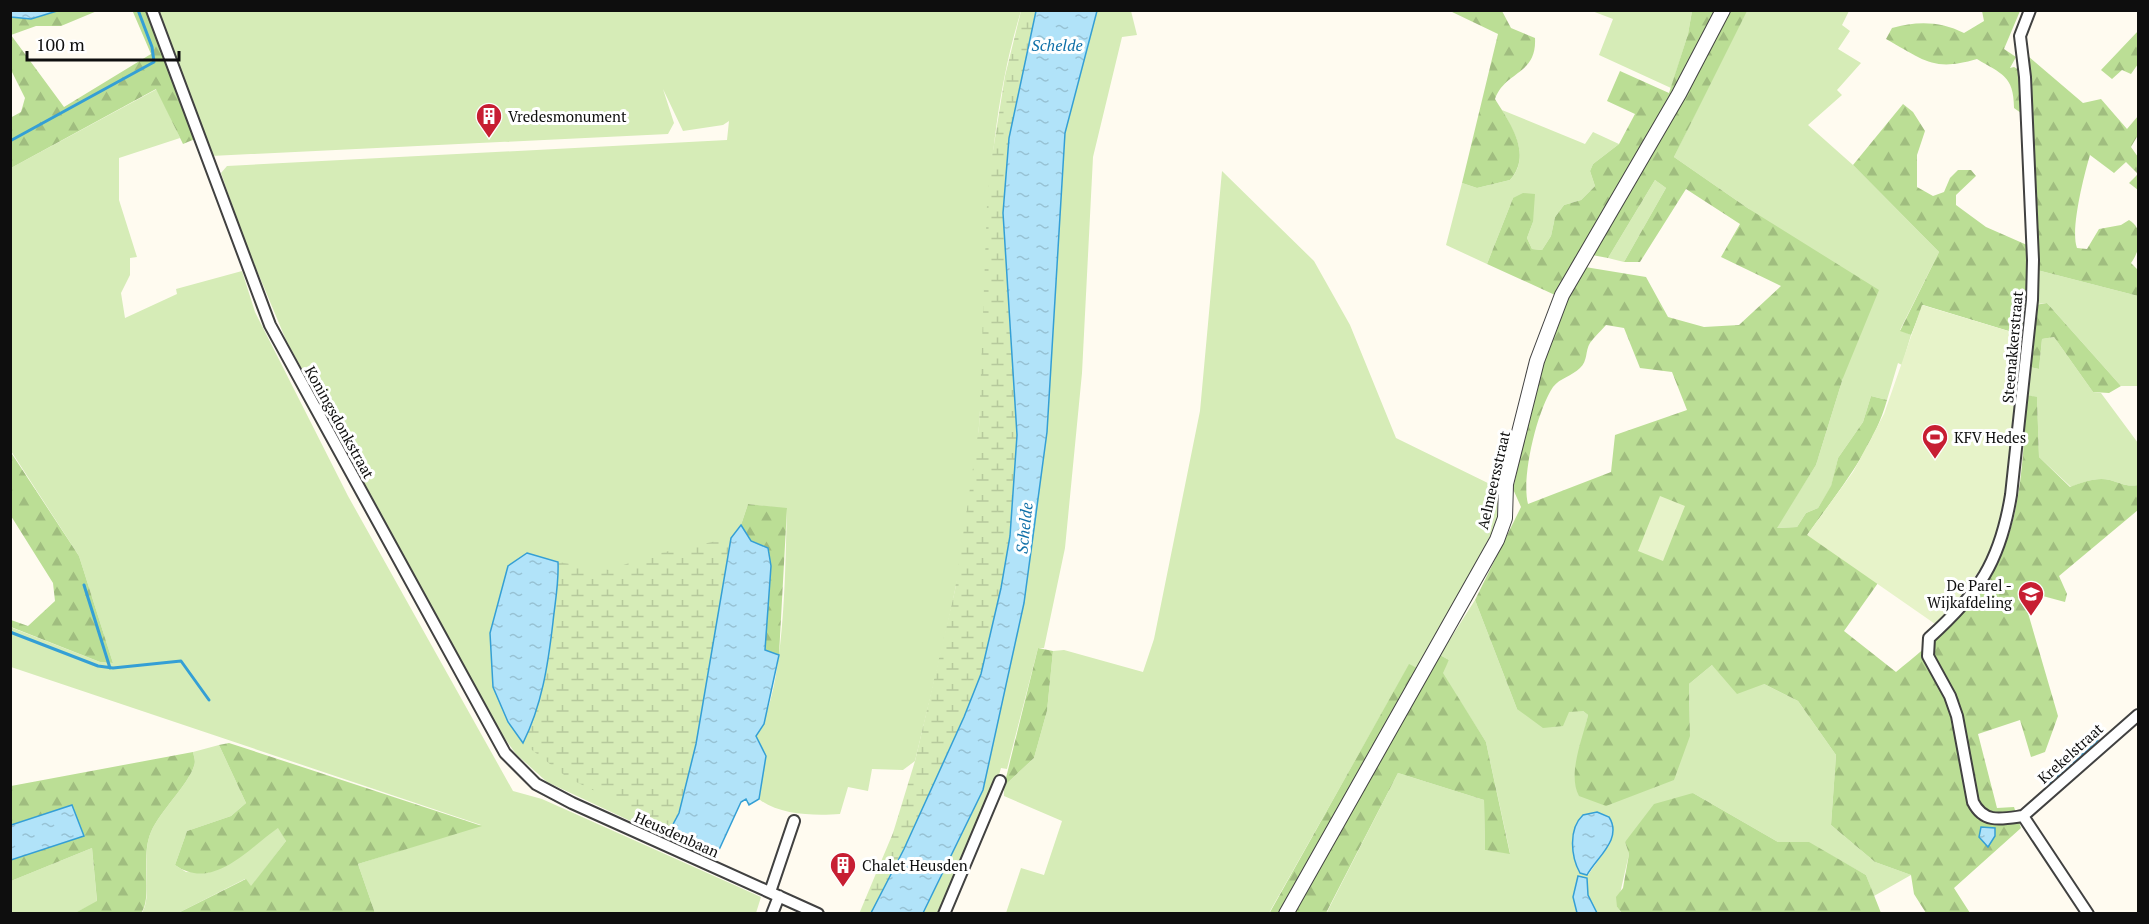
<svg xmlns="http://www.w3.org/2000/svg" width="2149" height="924" font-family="'PT Serif',serif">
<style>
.green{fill:#d6ecb7;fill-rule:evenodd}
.forest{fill:url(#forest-firs);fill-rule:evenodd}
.wetland{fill:url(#wetland-marsh)}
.pitch{fill:#e7f3c9}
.water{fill:url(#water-ripples);stroke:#349fd5;stroke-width:1.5}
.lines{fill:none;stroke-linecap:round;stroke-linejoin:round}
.stream{stroke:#349fd5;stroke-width:3}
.minor-casing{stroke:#414141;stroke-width:14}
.tertiary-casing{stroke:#414141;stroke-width:16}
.minor{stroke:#fff;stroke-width:10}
.tertiary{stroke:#fff;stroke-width:14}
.labels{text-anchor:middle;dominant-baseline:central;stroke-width:6;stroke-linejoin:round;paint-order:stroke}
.poi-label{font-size:15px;fill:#0e0e0e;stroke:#fff;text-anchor:start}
.street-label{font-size:15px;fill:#0e0e0e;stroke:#fff}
.water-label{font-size:16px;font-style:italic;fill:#1070a8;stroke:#fff}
</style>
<defs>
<pattern id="forest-firs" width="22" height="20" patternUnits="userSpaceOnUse" patternTransform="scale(1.5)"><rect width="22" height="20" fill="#bbde95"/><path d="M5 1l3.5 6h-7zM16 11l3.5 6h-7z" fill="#a0bd7f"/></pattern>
<pattern id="wetland-marsh" width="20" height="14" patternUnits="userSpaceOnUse" patternTransform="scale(1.5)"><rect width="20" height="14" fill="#d6ecb7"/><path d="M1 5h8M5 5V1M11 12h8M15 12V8" fill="none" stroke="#b6c99c"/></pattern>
<pattern id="water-ripples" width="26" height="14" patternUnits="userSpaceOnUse" patternTransform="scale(1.5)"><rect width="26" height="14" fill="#b1e3f9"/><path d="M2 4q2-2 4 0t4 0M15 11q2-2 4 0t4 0" fill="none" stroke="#97c2d4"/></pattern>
</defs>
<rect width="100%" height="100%" fill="#fffbf0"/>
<path class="green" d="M 157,11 L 1021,11 C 979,147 989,286 979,426 C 972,539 941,651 915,761 L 903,770 L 872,769 L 868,791 L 848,787 L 840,814 C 815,816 778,815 759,799 L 766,757 L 756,736 C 786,691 785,565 787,509 L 748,504 L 741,525 L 731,538 L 722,593 L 669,839 L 547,782 L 516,754 L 503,736 L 286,340 L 245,242 L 221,173 L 227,166 L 727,140 L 729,121 L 723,125 L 683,131 L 663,89 L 674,123 L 668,134 L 211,156 Z
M 1097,11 L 1131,11 L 1137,35 L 1122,37 L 1093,157 L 1082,373 L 1065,548 L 1044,648 L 1038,648 L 1007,769 L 1001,768 L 994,792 L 939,913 L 923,914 L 983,790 L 1047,432 L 1065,133 Z
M 1592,11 L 1692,11 L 1688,34 L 1671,88 L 1599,55 L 1613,19 Z
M 1745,11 L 1849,11 L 1842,25 L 1850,31 L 1838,49 L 1861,63 L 1837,90 L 1842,95 L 1808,125 L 1853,165 L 1939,252 L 1900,330 L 1911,335 L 1902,365 L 1898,363 L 1887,400 L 1871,396 L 1863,422 L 1838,458 L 1831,487 L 1818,508 L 1806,513 L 1797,527 L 1776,528 L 1816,465 L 1843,378 L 1749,209 L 1674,157 Z
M 157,89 L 180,138 L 119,158 L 119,200 L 137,257 L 130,258 L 130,275 L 121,293 L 125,318 L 177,294 L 176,289 L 242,271 L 255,312 L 348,496 L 513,791 L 542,799 L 761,897 L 756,913 L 375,913 L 358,864 L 481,825 L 11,667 L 10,627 L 100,662 L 113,663 L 79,556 L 11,451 L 11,168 Z
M 1502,110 L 1585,144 L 1593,132 L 1619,144 L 1593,164 L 1590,171 L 1595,186 L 1581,200 L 1564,205 L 1555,217 L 1551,236 L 1542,250 L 1532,249 L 1527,238 L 1533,222 L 1513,198 L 1487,264 L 1446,245 L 1462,183 L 1477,188 L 1510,180 C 1530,158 1515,132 1502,110 Z
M 1222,171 L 1314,261 L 1350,325 L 1396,438 L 1498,488 L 1497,519 L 1492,533 L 1418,668 L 1409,665 L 1269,913 L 1006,913 L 1021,868 L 1044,875 L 1062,821 L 1004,796 L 1004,786 L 1034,758 L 1047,711 L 1053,651 L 1064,650 L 1143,672 L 1154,639 L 1200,411 Z
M 1655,180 L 1666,188 L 1624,262 L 1608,258 Z
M 2037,270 L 2138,296 L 2138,386 L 2121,386 L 2047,303 L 2037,304 Z
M 2054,337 L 2093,392 L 2101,393 L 2138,443 L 2138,485 C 2126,487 2121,483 2110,480 C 2096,477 2083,482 2071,487 L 2039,457 L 2037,398 L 2027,395 L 2030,367 L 2039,369 L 2042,339 Z
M 1475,600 L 1517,709 L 1583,711 L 1588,715 L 1577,765 L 1690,736 L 1689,684 L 1712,665 L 1764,684 L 1798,701 L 1836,755 L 1831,825 L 1875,862 L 1911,875 L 1874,896 L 1866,875 L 1809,843 L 1778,842 L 1693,793 L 1625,842 L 1629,854 L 1617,907 L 1622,913 L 1597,913 L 1588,895 L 1586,878 L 1573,897 L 1577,913 L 1326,914 L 1398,773 L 1484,800 L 1485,850 L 1510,853 L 1486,742 L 1442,673 L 1449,660 L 1440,655 ZM 1613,831 L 1610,844 L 1588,875 L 1578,869 L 1573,854 L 1574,838 Z
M 219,745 L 246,803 L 231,816 L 187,831 L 175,865 L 186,872 L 208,873 L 279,827 L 286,841 L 251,887 L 245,879 L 178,913 L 141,914 C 154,897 140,857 151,832 C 160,811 188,785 194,766 C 196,761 194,757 193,752 Z
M 92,848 L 97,902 L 75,913 L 11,914 L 11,881 Z"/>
<path class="forest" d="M 57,11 L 97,11 L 61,26 L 36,26 L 11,35 L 64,107 L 151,54 L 133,12 L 147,11 L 195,139 L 183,144 L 156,89 L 11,168 L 10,118 L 21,112 L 25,98 L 11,70 L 11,17 L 31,19 Z
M 1450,11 L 1502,11 L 1511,28 L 1535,38 C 1537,75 1505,71 1495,99 C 1510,123 1533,154 1510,180 L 1477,188 L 1462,183 L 1498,34 Z
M 1692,11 L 1747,11 L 1674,157 L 1749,209 L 1879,290 L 1843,378 L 1816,465 L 1777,528 L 1797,527 L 1806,513 L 1818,508 L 1831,486 L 1838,458 L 1863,422 L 1871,396 L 1887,400 C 1873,450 1837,493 1808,534 L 1878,583 L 1844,631 L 1896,672 C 1933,642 1976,605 1998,561 C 2023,512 2023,449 2027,395 L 2037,397 L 2039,457 L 2070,487 C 2083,482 2096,477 2110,480 C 2121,483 2126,487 2138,485 L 2138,510 L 2059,576 L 2067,594 L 2065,602 L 2039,595 L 2028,613 L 2058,716 L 2045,752 L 2031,757 L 2020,720 L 1978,734 L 1997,808 L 2014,807 L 2021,828 L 1954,888 L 1970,913 L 1926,913 L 1914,894 L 1911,875 L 1875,862 L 1831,825 L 1836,755 L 1798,701 L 1764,684 L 1737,694 L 1712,665 L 1689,684 L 1690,736 L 1674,780 L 1606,806 L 1579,796 C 1567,774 1583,738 1588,715 L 1583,711 L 1569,712 L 1563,726 L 1543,728 L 1517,709 L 1475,600 L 1521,507 L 1513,489 L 1555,295 L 1487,264 L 1513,198 L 1523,193 L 1535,194 L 1533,222 L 1527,238 L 1532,249 L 1542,250 L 1551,236 L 1555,217 L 1564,205 L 1581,200 L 1595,186 L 1590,171 L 1593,164 L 1619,144 L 1635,114 L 1607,101 L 1620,71 L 1669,93 L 1688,34 ZM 1655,180 L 1666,188 L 1624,262 L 1640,262 L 1686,189 L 1740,224 L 1721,257 L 1781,286 L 1739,325 L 1704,327 L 1668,317 L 1646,277 L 1585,267 L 1592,255 L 1608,258 ZM 1606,325 L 1624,328 L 1640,368 L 1672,372 L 1687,410 L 1615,435 L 1611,472 L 1528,504 C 1521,477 1537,411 1553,387 C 1560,378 1572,376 1580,368 C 1588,361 1585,351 1590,343 C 1594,337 1601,331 1606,325 Z
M 1982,11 L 2020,11 L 2004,49 L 2016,57 L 2010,68 L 2014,67 L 2028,75 L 2028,56 L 2083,103 L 2101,99 L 2127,129 L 2138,116 L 2138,135 L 2131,147 L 2138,157 L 2138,190 L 2129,183 L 2138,174 L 2126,162 L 2114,173 L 2090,155 C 2084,175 2070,230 2077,248 L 2087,249 L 2099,229 L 2121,225 L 2129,220 C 2145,229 2140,251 2131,263 L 2138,270 L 2138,296 L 2037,270 L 2024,106 L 2021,113 L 2014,108 C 2014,75 2001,74 1977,59 C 1933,72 1924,60 1886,39 L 1892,28 C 1917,21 1940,21 1964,33 L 1984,21 Z
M 2138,31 L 2138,64 L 2131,74 L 2122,70 L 2112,79 L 2101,70 Z
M 1903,104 L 1913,112 L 1925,131 L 1917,155 L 1917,187 L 1933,196 L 1944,192 L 1950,178 L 1958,170 L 1971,170 L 1976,176 L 1956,195 L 1956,205 L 1986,227 L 2027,245 L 2029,269 L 2025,336 L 1923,305 L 1911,335 L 1900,331 L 1939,252 L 1853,165 Z
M 2047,303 L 2121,386 L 2109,393 L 2093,392 L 2054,337 L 2042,339 L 2039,369 L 2030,367 L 2035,305 Z
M 10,451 L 79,556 L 113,663 L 100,662 L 11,627 L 11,620 L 28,626 L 55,601 L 53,583 L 11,516 Z
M 748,504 L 787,508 L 779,655 L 765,651 L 771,566 L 768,548 L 751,541 L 741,525 Z
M 1038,648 L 1053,651 L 1047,711 L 1034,758 L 1004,786 Z
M 1440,655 L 1449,660 L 1443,673 L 1486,742 L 1510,854 L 1485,850 L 1484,800 L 1398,773 L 1326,913 L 1269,914 L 1409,664 L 1430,674 Z
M 229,743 L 482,826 L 358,864 L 375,913 L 178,913 L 246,879 L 251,886 L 286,841 L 278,828 C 249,848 213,892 175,865 L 187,831 L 231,816 L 246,803 L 219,745 Z
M 193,752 C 194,757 196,761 194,766 C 188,785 160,811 151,832 C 140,857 153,898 141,913 L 75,913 L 97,901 L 92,848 L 11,881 L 11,860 L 84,836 L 72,805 L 11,825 L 11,786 Z
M 1693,793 L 1778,842 L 1809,842 L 1866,875 L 1881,913 L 1622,913 L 1617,907 L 1616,897 L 1623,888 L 1629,854 L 1625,842 L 1654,804 Z"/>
<path class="wetland" d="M 1021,11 L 1036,11 L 1009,138 L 1003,213 L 1017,435 L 1010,536 L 1001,588 L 981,674 L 964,717 L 904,849 L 872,912 L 859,914 L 893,833 L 915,761 L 955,590 L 979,427 L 987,204 L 991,163 L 1005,76 Z
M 731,538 L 696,744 L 679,813 L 671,828 L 568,778 L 523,743 C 542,705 548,665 553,622 C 555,602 559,583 558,562 L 609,570 L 655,554 Z"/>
<path class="pitch" d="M 1922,305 L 2025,336 L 2006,507 L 1993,552 L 1938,626 L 1807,535 L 1853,472 L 1884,414 Z
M 1660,496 L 1685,506 L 1663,561 L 1638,551 Z"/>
<path class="water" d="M 10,11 L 11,10 L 57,11 L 31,19 L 11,17 Z
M 1036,11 L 1097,11 L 1065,133 L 1047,432 L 1024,603 L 983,790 L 923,913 L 871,913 L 904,849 L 964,717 L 981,674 L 1001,588 L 1010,536 L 1017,435 L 1003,213 L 1009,138 Z
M 741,525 L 751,541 L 768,548 L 771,566 L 765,650 L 779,655 L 764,724 L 756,736 L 766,756 L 759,799 L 749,805 L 746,799 L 741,802 L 718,852 L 671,828 L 679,813 L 696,744 L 731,538 Z
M 527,553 L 558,562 C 559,583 555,602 553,622 C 548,665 542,705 523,743 L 508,722 L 493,687 L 490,633 L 508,566 Z
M 72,805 L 84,836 L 11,860 L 11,825 Z
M 1597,812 L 1609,817 C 1623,839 1597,857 1587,875 L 1580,873 C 1571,857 1568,829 1583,815 Z
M 1981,827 L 1995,828 L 1995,836 L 1988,847 L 1979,837 Z
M 1578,876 L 1587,878 L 1588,895 L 1597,913 L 1577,913 L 1573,897 Z"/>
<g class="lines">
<path class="stream" d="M 10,141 L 154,62 L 152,47 L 138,10
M 84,585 L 110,668
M 10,632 L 98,666 L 113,668 L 181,661 L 209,700
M 2049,783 L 2097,740"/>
<g class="minor-casing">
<path id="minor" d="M 152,10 L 270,325 L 505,753 L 536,784 L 572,803 L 818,914
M 2030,10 L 2020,36 L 2025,77 L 2033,260 L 2032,300 L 2011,495 C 2000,562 1979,593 1929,638 L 1928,656 L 1950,696 L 1957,716 L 1973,802 C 1984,824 2002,819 2023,816 L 2088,914
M 2023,816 L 2138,715
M 770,892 L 794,821
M 772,914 L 779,896
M 944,914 L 1000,781"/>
</g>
<g class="tertiary-casing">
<path id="tertiary" d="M 1286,914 L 1497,540 L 1505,518 L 1506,484 L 1537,361 L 1562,295 L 1679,94 L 1723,10"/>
</g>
<use href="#minor" class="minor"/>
<use href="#tertiary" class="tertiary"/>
</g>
<defs>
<g id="building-pin" transform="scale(1.35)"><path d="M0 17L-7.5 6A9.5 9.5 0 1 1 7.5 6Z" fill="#c71e32" stroke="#fff"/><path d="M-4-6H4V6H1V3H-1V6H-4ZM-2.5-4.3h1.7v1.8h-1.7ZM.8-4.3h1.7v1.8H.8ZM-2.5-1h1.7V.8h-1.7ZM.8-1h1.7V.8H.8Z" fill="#fff"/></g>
<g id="stadium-pin" transform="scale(1.35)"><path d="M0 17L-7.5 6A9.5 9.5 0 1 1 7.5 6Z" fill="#c71e32" stroke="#fff"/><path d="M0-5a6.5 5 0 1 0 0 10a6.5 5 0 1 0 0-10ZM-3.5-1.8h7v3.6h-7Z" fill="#fff"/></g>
<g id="school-pin" transform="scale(1.35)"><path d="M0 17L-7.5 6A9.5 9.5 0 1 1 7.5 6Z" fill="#c71e32" stroke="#fff"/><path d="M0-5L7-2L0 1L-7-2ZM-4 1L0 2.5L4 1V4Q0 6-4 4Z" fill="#fff"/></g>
</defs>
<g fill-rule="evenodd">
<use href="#building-pin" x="489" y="116"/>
<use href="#stadium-pin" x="1935" y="437"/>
<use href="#school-pin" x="2031" y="594"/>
<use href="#building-pin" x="843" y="865"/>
</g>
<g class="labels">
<g class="poi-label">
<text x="508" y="116">Vredesmonument</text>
<text x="1954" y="437">KFV Hedes</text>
<text x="2012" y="585" text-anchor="end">De Parel -<tspan x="2012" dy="17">Wijkafdeling</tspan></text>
<text x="862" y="865">Chalet Heusden</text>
</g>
<g class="street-label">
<text transform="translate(2012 347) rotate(-85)">Steenakkerstraat</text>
<text transform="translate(340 422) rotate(61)">Koningsdonkstraat</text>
<text transform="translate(1493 480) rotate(-77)">Aelmeersstraat</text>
<text transform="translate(2070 753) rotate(-42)">Krekelstraat</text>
<text transform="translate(677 834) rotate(24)">Heusdenbaan</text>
</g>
<g class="water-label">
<text x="1057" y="45">Schelde</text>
<text transform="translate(1024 528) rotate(-84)">Schelde</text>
</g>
</g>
<rect width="2149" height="924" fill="none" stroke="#0e0e0e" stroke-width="24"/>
<path d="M27 51v9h152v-9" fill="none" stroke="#0e0e0e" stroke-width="3"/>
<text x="36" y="51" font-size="18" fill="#0e0e0e" stroke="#ffffff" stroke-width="4.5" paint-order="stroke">100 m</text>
</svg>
